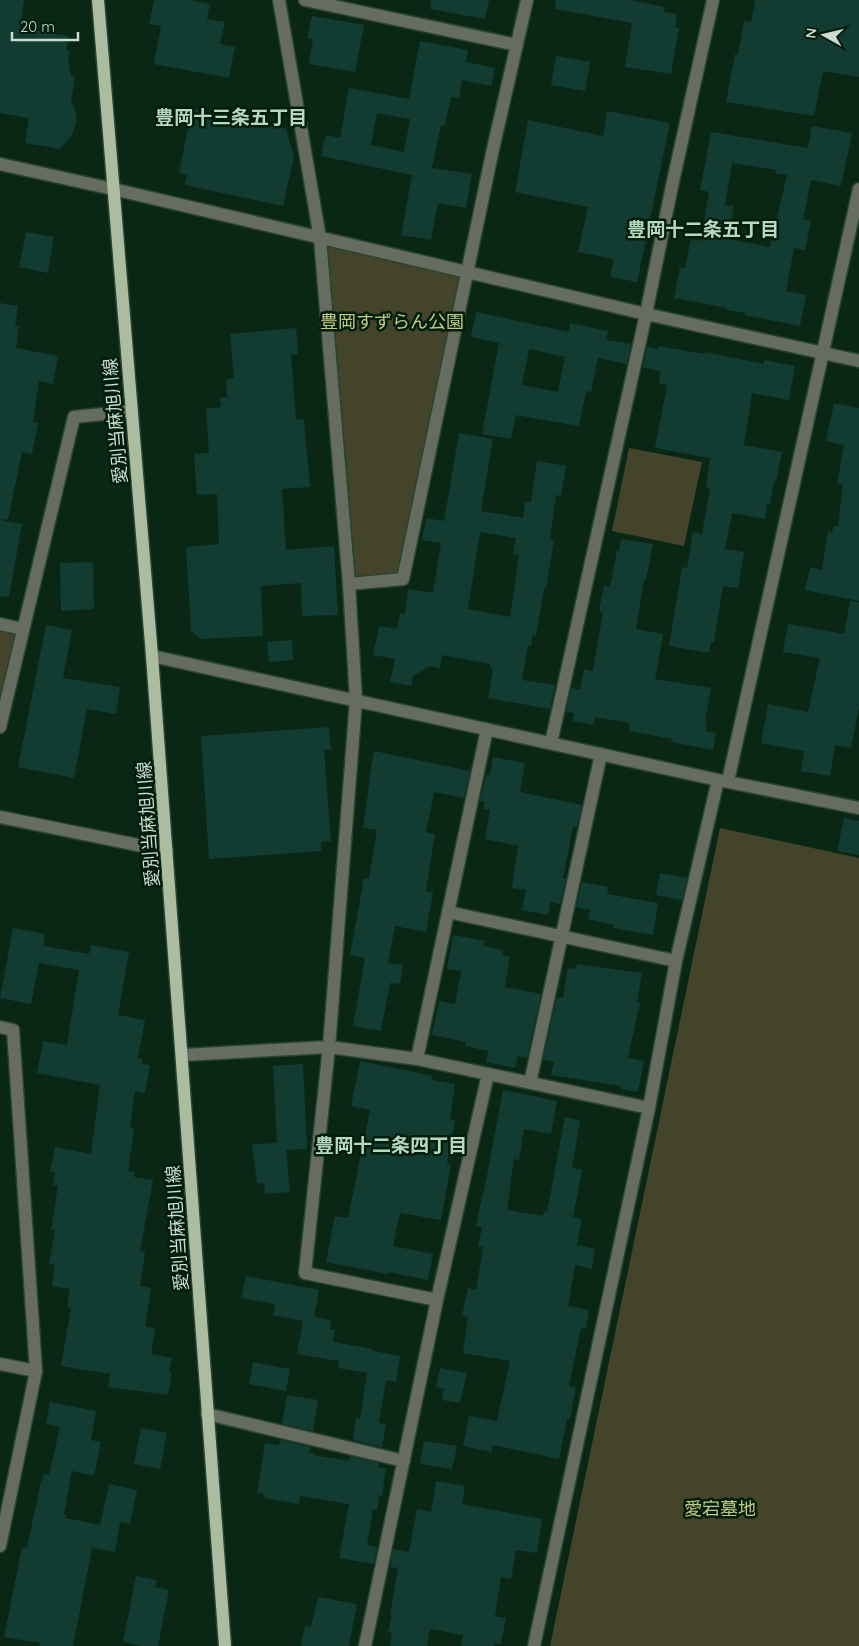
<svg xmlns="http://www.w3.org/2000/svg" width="859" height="1646" font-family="Quicksand,'Noto Sans JP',sans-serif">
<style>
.green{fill:#434429}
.building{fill:#123c32;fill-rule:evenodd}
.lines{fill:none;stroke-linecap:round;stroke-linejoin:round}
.minor-casing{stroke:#294433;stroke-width:15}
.major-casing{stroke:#294433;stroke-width:15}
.minor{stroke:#666d60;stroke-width:12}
.major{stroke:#acbca0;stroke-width:12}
.labels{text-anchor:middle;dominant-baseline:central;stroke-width:5;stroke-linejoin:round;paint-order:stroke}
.park-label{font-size:18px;fill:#c6c985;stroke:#011d0c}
.street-label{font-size:18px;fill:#ccdcd0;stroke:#011d0c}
.neighbourhood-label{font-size:19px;font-weight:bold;fill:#b7d9c0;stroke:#011d0c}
</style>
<rect width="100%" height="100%" fill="#0a2715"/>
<path class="green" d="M 320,238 L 467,273 L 403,579 L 349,584 Z
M 629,448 L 702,462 L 684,546 L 612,531 Z
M 0,624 L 23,629 L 0,727 Z
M 720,828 L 859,858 L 859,1646 L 550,1646 Z"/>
<path class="building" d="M 0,0 L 24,0 L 20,28 L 69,36 L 66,50 L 69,50 L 68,59 L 71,76 L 75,77 L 71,102 L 76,112 L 76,123 L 72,135 L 60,149 L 25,143 L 29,118 L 0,113 Z
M 154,0 L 189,0 L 210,4 L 207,19 L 225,22 L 220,44 L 235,47 L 229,78 L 154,64 L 161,26 L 149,24 Z
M 431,0 L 489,0 L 485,19 L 430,9 Z
M 556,0 L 629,0 L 665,7 L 664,12 L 677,14 L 675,27 L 679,28 L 671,74 L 625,67 L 632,23 L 555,9 Z
M 755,0 L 859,0 L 859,77 L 823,71 L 814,116 L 726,102 L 735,54 L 738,54 L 744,21 L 751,22 Z
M 312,16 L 364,25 L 355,72 L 309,64 L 313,39 L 307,38 Z
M 420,41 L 468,50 L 466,62 L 495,68 L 491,86 L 462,80 L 459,98 L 451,97 L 445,126 L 441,125 L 432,168 L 472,174 L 466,208 L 438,203 L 431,240 L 401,235 L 412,175 L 321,156 L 326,135 L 340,138 L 349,88 L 409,99 ZM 377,113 L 410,119 L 404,152 L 371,145 Z
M 556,56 L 590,62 L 585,91 L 551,85 Z
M 192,109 L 286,129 L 294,157 L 283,206 L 185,185 L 187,175 L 179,173 Z
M 607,111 L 670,123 L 637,282 L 610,277 L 614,259 L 578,252 L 588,207 L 515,192 L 528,120 L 603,136 Z
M 812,126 L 852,133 L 841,186 L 811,180 L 803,220 L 811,221 L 805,250 L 794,248 L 786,291 L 806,295 L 800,326 L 745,315 L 746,313 L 726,310 L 727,308 L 674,298 L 680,267 L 685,268 L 691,239 L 701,241 L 709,192 L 700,190 L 711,132 L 808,148 ZM 732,163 L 776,170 L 775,173 L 787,175 L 770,247 L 728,239 L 734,206 L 725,205 Z
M 26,232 L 54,237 L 48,273 L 19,267 Z
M 0,303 L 18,306 L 15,326 L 19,326 L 16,348 L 58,356 L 53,384 L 39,381 L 33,422 L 38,423 L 32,454 L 22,452 L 8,520 L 0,519 Z
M 476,312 L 569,332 L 570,323 L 608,331 L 606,340 L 631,344 L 627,364 L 598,358 L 591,392 L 586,391 L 579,426 L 516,415 L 511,439 L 482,434 L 499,343 L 471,337 ZM 529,349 L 565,357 L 558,392 L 522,385 Z
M 296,328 L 298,354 L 291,355 L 296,420 L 304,419 L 310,487 L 282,489 L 286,550 L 334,546 L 338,615 L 302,616 L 301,583 L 261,586 L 263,636 L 201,639 L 191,631 L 186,547 L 219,544 L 217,494 L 197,495 L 194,454 L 209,453 L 206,409 L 221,407 L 220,398 L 227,397 L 226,379 L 234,378 L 230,334 Z
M 658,346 L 705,354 L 705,352 L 764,364 L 764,360 L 795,366 L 789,400 L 752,393 L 744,445 L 782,452 L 776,481 L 774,481 L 770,505 L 767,504 L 765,519 L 732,513 L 725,549 L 744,552 L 738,588 L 723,586 L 714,642 L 711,642 L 709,653 L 669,646 L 682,567 L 687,568 L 693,532 L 702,534 L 710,488 L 706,488 L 710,458 L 655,448 L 667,385 L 659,384 L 661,372 L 643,367 L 647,347 L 658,349 Z
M 834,403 L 859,408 L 859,601 L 805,590 L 810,567 L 822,570 L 828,531 L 832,532 L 834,526 L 838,526 L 843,485 L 837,484 L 844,445 L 826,441 Z
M 459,433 L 493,439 L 481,511 L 523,518 L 525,502 L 531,502 L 537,461 L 566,466 L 561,496 L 556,495 L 550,539 L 554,540 L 546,589 L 544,589 L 536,636 L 533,635 L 531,646 L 528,646 L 522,680 L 555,685 L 550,709 L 488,698 L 493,669 L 490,668 L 490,664 L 442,655 L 440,668 L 430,666 L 413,676 L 411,686 L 390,682 L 395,659 L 373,655 L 379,626 L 397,629 L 400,613 L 405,614 L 408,589 L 433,593 L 441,543 L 422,540 L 426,518 L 444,521 ZM 480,532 L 516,538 L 513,554 L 519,555 L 510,617 L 468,609 Z
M 0,520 L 22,524 L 9,597 L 0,596 Z
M 621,539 L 653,544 L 646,580 L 644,580 L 636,629 L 663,634 L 655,679 L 711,688 L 705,722 L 707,722 L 706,731 L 716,733 L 713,750 L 671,742 L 672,739 L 629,731 L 630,723 L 595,717 L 594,725 L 573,721 L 574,713 L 566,712 L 571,688 L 580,690 L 584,669 L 593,671 L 603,612 L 599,611 L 604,586 L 610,587 L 617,550 L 619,551 Z
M 93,562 L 94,609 L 61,611 L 60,563 Z
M 850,601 L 859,602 L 859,707 L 851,748 L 835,745 L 830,776 L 801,771 L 804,751 L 761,743 L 768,704 L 808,712 L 820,658 L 783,652 L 788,624 L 844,634 Z
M 46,625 L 72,630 L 63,678 L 120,687 L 116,714 L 87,709 L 74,778 L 18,767 Z
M 292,640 L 293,660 L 269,662 L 267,642 Z
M 329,727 L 331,749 L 324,750 L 331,841 L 321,842 L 321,851 L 209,859 L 201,736 Z
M 374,751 L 470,771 L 464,798 L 434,792 L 426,832 L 435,834 L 426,891 L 433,892 L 426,932 L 395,926 L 388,963 L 403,965 L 400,984 L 390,983 L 381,1031 L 353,1026 L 365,958 L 350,955 L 364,878 L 369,879 L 377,830 L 363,828 L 370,779 L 369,779 Z
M 493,757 L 525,763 L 520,792 L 582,805 L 577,827 L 573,827 L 563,878 L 566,879 L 560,904 L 550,902 L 548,915 L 522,910 L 526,890 L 512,888 L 518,846 L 485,839 L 490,810 L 483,809 L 485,802 L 480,801 L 486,775 L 490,775 Z
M 844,818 L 859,821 L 859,855 L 837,851 Z
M 660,873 L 687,878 L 682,900 L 656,895 Z
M 582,882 L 608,887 L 607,894 L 658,903 L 653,935 L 613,928 L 613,925 L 588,919 L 590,910 L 576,907 Z
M 13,928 L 45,934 L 43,946 L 89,954 L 91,945 L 129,952 L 118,1015 L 145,1020 L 138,1058 L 142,1059 L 142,1064 L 150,1065 L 145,1093 L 135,1091 L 130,1128 L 134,1129 L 128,1171 L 135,1172 L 134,1177 L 153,1180 L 140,1251 L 145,1252 L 140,1286 L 151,1288 L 145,1327 L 155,1328 L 151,1354 L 172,1358 L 169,1372 L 172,1373 L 168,1395 L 108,1387 L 110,1374 L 61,1366 L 71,1308 L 67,1307 L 70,1289 L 52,1286 L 55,1265 L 49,1264 L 55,1230 L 51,1230 L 58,1186 L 53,1185 L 55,1172 L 50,1172 L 55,1147 L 91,1154 L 100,1085 L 37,1073 L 43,1041 L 67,1045 L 79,970 L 39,963 L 31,1004 L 0,998 Z
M 453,935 L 485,941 L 484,946 L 503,950 L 502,955 L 510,957 L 505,987 L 541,994 L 527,1058 L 518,1056 L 515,1068 L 486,1062 L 488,1051 L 465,1046 L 466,1042 L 432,1035 L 439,1001 L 455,1004 L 461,971 L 447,969 Z
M 577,964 L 642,973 L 637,1002 L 640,1002 L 628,1058 L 644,1061 L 638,1092 L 620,1089 L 620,1086 L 551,1075 L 554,1062 L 543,1060 L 557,997 L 563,998 L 568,968 L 576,969 Z
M 360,1061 L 433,1076 L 432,1080 L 455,1084 L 450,1119 L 455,1120 L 447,1164 L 451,1165 L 441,1220 L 400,1213 L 393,1246 L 433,1254 L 428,1280 L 388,1272 L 388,1274 L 326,1262 L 335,1216 L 348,1218 L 370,1110 L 351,1106 Z
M 303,1064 L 307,1149 L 286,1150 L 290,1192 L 265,1194 L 264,1183 L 257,1184 L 252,1144 L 277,1143 L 273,1066 Z
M 503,1090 L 557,1101 L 551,1134 L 524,1129 L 519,1160 L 514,1159 L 507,1210 L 543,1216 L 544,1211 L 547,1212 L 565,1117 L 580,1120 L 572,1168 L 582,1170 L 573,1217 L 582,1219 L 577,1245 L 595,1249 L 592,1269 L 575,1265 L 568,1306 L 589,1310 L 586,1329 L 581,1328 L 569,1386 L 576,1387 L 570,1419 L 567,1419 L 559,1459 L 493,1445 L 492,1452 L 463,1446 L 469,1416 L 497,1421 L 510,1361 L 463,1353 L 468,1317 L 462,1316 L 468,1288 L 476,1290 L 483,1247 L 478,1246 L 482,1227 L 476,1226 L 483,1192 L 484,1192 Z
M 246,1276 L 319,1290 L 314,1317 L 331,1320 L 330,1329 L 335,1330 L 333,1342 L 373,1349 L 373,1351 L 400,1356 L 396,1382 L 386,1380 L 379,1423 L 386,1424 L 382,1447 L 353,1440 L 356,1418 L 360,1419 L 367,1373 L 338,1368 L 339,1361 L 297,1354 L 303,1321 L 273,1315 L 275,1304 L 241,1298 Z
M 253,1362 L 290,1369 L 286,1391 L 249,1384 Z
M 440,1368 L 467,1373 L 460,1403 L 442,1400 L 444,1389 L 436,1387 Z
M 287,1395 L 318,1400 L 313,1431 L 282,1424 Z
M 50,1402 L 96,1411 L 91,1440 L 101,1442 L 94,1476 L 72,1471 L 64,1514 L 67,1515 L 66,1518 L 100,1525 L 109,1484 L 137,1490 L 130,1524 L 120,1522 L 115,1552 L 92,1548 L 73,1646 L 39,1646 L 40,1643 L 4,1637 L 22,1547 L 27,1548 L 41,1482 L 42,1482 L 44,1474 L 49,1475 L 60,1427 L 46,1424 Z
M 141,1428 L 167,1433 L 160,1469 L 134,1464 Z
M 280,1440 L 310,1447 L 309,1453 L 314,1453 L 313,1455 L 349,1461 L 350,1456 L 379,1463 L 378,1467 L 386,1468 L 382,1496 L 379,1495 L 377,1510 L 373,1509 L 367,1545 L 377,1547 L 374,1564 L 339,1558 L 349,1504 L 300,1496 L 299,1504 L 264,1498 L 265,1494 L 257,1493 L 265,1443 L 279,1445 Z
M 424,1441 L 457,1446 L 452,1469 L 420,1464 Z
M 436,1481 L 465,1486 L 462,1504 L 542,1519 L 537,1553 L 516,1550 L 511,1579 L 501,1577 L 495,1616 L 506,1618 L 501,1644 L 494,1643 L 494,1646 L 461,1646 L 463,1635 L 430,1629 L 427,1646 L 390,1646 L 392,1633 L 388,1632 L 392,1615 L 390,1615 L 398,1568 L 390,1567 L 393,1549 L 409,1552 L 417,1509 L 431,1512 Z
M 136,1576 L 156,1580 L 155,1587 L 169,1590 L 158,1646 L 142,1646 L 123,1642 Z
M 318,1597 L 357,1604 L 349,1646 L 301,1646 L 305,1626 L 311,1627 Z"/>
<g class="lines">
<g class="minor-casing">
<path id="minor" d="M 279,0 L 320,238 L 349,584 L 356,700 L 329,1047 L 305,1273 L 437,1300
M 305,0 L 517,45
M 0,164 L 113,189 L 646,314 L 859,361
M 349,584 L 403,579 L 493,149 L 527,0
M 0,624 L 23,629
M 152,656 L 718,780 L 859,808
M 0,727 L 74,417 L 132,411
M 551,743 L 646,314 L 672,186 L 713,0
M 728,781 L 859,189
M 0,817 L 167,851
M 448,912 L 676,961
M 0,1027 L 13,1030 L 36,1371 L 0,1546
M 183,1055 L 329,1047 L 417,1059 L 649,1108
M 417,1059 L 487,729
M 530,1083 L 601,754
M 0,1364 L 36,1371
M 207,1414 L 404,1461
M 365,1646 L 437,1300 L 488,1074
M 534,1646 L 649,1108 L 676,961 L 718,780"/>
</g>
<g class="major-casing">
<path id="major" d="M 98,0 L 152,656 L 225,1646"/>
</g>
<use href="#minor" class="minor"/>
<use href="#major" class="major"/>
</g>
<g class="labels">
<g class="park-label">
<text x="392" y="321">豊岡すずらん公園</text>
<text x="720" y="1508">愛宕墓地</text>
</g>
<g class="street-label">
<text transform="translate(115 421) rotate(-95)">愛別当麻旭川線</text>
<text transform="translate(148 824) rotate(-94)">愛別当麻旭川線</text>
<text transform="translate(177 1228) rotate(-94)">愛別当麻旭川線</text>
</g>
<g class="neighbourhood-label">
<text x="231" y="117">豊岡十三条五丁目</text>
<text x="703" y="229">豊岡十二条五丁目</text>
<text x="391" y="1145">豊岡十二条四丁目</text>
</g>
</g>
<g transform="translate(824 35) rotate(278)" stroke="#011d0c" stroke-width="4" paint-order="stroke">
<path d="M0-4L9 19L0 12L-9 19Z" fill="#ccdcd0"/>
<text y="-8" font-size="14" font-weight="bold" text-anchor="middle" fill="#ccdcd0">N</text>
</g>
<path d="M12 32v8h66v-8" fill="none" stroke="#ccdcd0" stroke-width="2.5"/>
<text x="20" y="32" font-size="15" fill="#ccdcd0" stroke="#011d0c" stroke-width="4" paint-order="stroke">20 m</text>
</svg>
